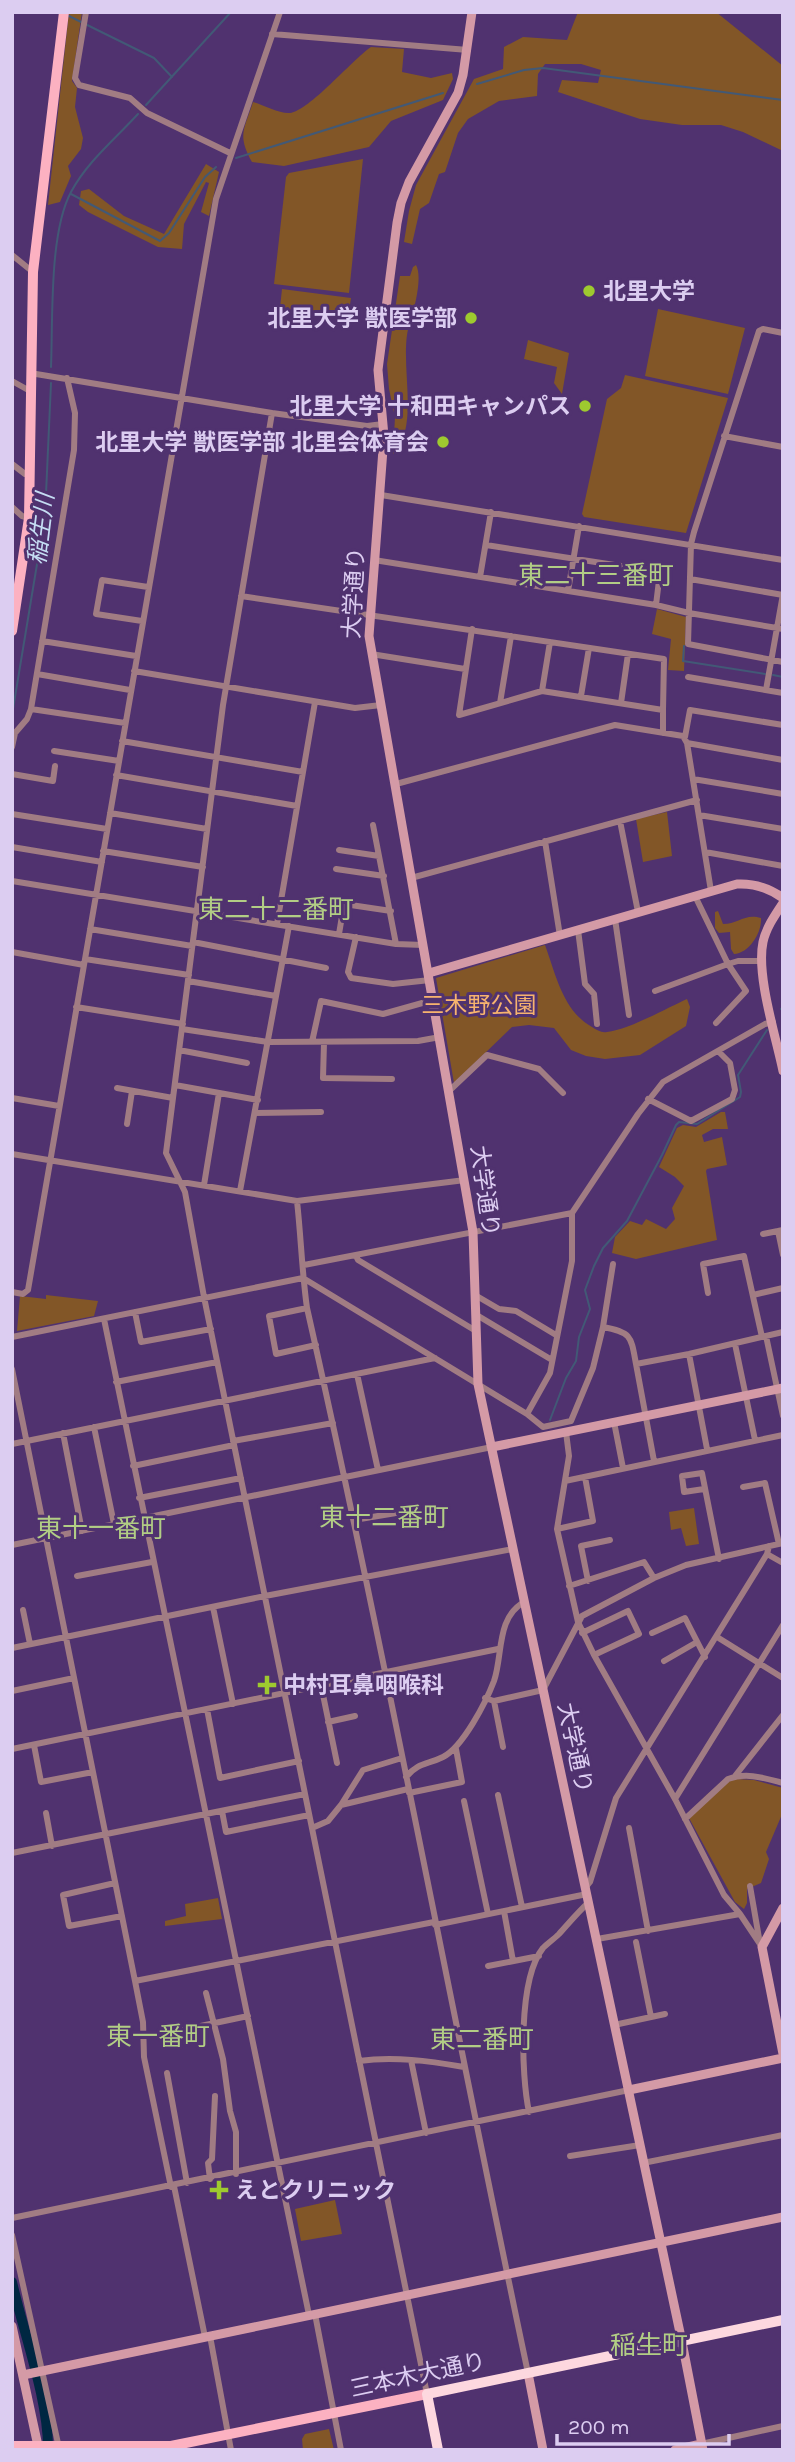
<svg xmlns="http://www.w3.org/2000/svg" width="795" height="2462" font-family="Karla,'Noto Sans JP',sans-serif">
<style>
.green{fill:#825627}
.lines{fill:none;stroke-linecap:round;stroke-linejoin:round}
.stream{stroke:#425976;stroke-width:2}
.river{stroke:#002742;stroke-width:10}
.street{stroke:#a17c83;stroke-width:6}
.secondary{stroke:#d49aa6;stroke-width:9}
.primary{stroke:#fcb1c1;stroke-width:10}
.highway{stroke:#fdd8df;stroke-width:10}
.poi-dot{fill:#9eca2f;stroke:#50326f;stroke-width:2.5}
.labels{text-anchor:middle;dominant-baseline:central;stroke-width:6;stroke-linejoin:round;paint-order:stroke}
.poi-label{font-size:23px;font-weight:bold;fill:#dccdf1;stroke:#50326f;text-anchor:start}
.street-label{font-size:23px;fill:#dccdf1;stroke:#50326f}
.park-label{font-size:23px;fill:#f7b36e;stroke:#50326f}
.water-label{font-size:24px;font-style:italic;fill:#c5ddf3;stroke:#50326f}
.quarter-label{font-size:26px;fill:#b2cd85;stroke:#50326f}
</style>
<rect width="100%" height="100%" fill="#50326f"/>
<path class="green" d="M 69,12 L 82,12 L 72,81 L 77,88 L 75,107 L 83,138 L 81,149 L 68,166 L 71,176 L 60,202 L 48,205 Z
M 578,12 L 716,12 L 783,66 L 783,151 L 743,132 L 721,125 L 682,125 L 640,119 L 558,92 L 562,80 L 598,83 L 601,70 L 581,64 L 545,64 L 538,74 L 537,96 L 499,101 L 468,119 L 458,133 L 445,172 L 439,174 L 429,203 L 420,209 L 412,244 L 404,242 L 409,211 L 416,185 L 474,79 L 503,69 L 504,47 L 523,37 L 567,40 Z
M 371,47 L 404,49 L 402,72 L 431,78 L 452,73 L 453,79 L 443,100 L 391,121 L 369,147 L 284,166 L 252,162 C 237,135 244,130 253,102 C 263,105 280,114 290,113 C 309,111 352,60 371,47 Z
M 363,159 L 349,293 L 274,284 L 286,177 L 289,173 Z
M 206,164 L 219,172 L 209,216 L 201,212 L 209,183 L 206,182 L 184,224 L 182,249 L 158,247 L 88,212 L 79,205 L 81,191 L 89,189 L 124,216 L 164,234 Z
M 416,265 C 423,277 414,310 410,322 C 397,360 422,425 393,454 L 395,417 L 389,389 L 387,364 L 400,276 L 410,276 L 413,267 Z
M 282,289 L 351,298 L 348,318 L 280,308 Z
M 658,309 L 745,328 L 728,394 L 645,376 Z
M 528,340 L 569,353 L 562,394 L 554,383 L 557,367 L 524,359 Z
M 625,375 L 728,398 L 686,533 L 584,517 L 582,514 L 607,399 L 621,388 Z
M 657,609 L 686,617 L 684,671 L 668,670 L 671,639 L 652,634 Z
M 667,812 L 672,856 L 643,862 L 636,819 Z
M 718,911 L 723,924 C 738,924 745,913 761,918 C 762,933 749,953 734,954 L 731,949 L 730,932 L 719,933 L 715,928 L 715,912 Z
M 545,945 C 556,975 563,1011 592,1027 C 597,1030 601,1033 607,1032 C 628,1030 667,1008 687,999 L 690,1007 L 686,1026 L 640,1055 L 605,1059 L 586,1056 L 571,1050 L 554,1028 L 529,1025 L 512,1027 L 454,1083 L 436,978 Z
M 721,1112 L 725,1112 L 728,1129 L 713,1129 L 702,1135 L 704,1142 L 722,1137 L 727,1165 L 707,1169 L 706,1171 L 717,1240 L 636,1259 L 612,1253 L 615,1237 L 630,1221 L 642,1225 L 646,1219 L 666,1229 L 675,1219 L 672,1208 L 684,1186 L 675,1177 L 659,1167 L 677,1128 L 683,1125 L 696,1127 Z
M 46,1295 L 98,1301 L 94,1316 L 17,1331 L 20,1296 L 46,1299 Z
M 694,1508 L 699,1544 L 686,1546 L 681,1528 L 671,1530 L 669,1512 Z
M 736,1779 L 754,1780 L 783,1788 L 783,1812 L 766,1852 L 769,1859 L 761,1883 L 747,1889 L 747,1903 L 744,1909 L 735,1902 L 689,1818 C 705,1795 709,1788 736,1779 Z
M 218,1898 L 222,1919 L 165,1926 L 165,1921 L 186,1916 L 185,1904 Z
M 335,2200 L 342,2234 L 301,2241 L 295,2209 Z
M 329,2429 L 334,2450 L 303,2450 L 302,2439 L 305,2434 Z"/>
<g class="lines">
<path class="stream" d="M 69,16 L 154,58 L 172,77
M 477,84 L 524,70 L 543,68 L 783,100
M 146,105 L 231,12
M 236,158 L 443,93
M 71,194 L 160,241 L 169,233 L 205,177 L 216,167
M 51,367 C 53,319 49,233 71,192 C 87,162 115,139 138,114
M 684,646 L 683,661 L 765,674
M 773,675 L 783,677
M 12,715 L 45,516 L 51,383
M 781,1009 L 783,1007
M 550,1420 L 566,1378 L 576,1361 L 579,1337 L 590,1309 L 585,1290 L 594,1266 L 603,1248 L 627,1221 L 662,1155 L 676,1125 L 679,1122 L 697,1124 L 740,1097 L 741,1092 L 738,1075 L 767,1030"/>
<path class="river" d="M 12,2282 C 23,2331 49,2401 48,2450"/>
<path class="street" d="M 86,12 L 75,78 L 79,85 L 130,98 L 147,113 L 230,153
M 272,34 L 468,50
M 12,255 L 33,272
M 783,333 L 763,329 L 759,331 L 694,532 L 691,544 L 688,644 L 783,662
M 30,373 L 272,413 L 367,426 L 383,424
M 12,381 L 30,391
M 272,413 L 223,705 L 166,1153 L 185,1192 L 204,1297 L 427,2394
M 724,436 L 783,447
M 12,464 L 25,474 L 30,474
M 381,495 L 783,560
M 12,507 L 22,516 L 29,518
M 486,545 L 660,572 L 656,605
M 374,560 L 656,605 L 689,613 L 783,629
M 480,577 L 491,512
M 690,579 L 783,595
M 568,591 L 579,526
M 241,596 L 664,659 L 663,710 L 542,691 L 459,715 L 472,629
M 142,621 L 96,614 L 102,580 L 148,587
M 42,641 L 136,656
M 371,654 L 465,669
M 134,671 L 355,708 L 381,705
M 37,674 L 130,690
M 688,677 L 783,693
M 766,690 L 783,594
M 542,691 L 550,642
M 581,696 L 589,648
M 500,703 L 511,636
M 621,703 L 628,654
M 31,709 L 125,723
M 663,733 L 663,710
M 685,737 L 690,710 L 783,725
M 122,741 L 303,772
M 687,743 L 783,760
M 12,747 L 15,733 L 27,719 L 31,709 L 74,450 L 75,413 L 67,378
M 54,751 L 119,761
M 12,774 L 53,781 L 55,766
M 116,775 L 297,806
M 693,779 L 783,794
M 396,784 L 615,725 L 683,736 L 687,743 L 711,891
M 110,813 L 207,829
M 12,814 L 107,829
M 699,815 L 783,829
M 620,821 L 638,912
M 373,825 L 396,944
M 545,841 L 560,936
M 12,847 L 102,862
M 339,850 L 379,856
M 103,851 L 203,867
M 705,852 L 783,866
M 336,869 L 384,876
M 411,878 L 697,800
M 12,881 L 396,944 L 423,945
M 615,919 L 629,1015
M 277,924 L 315,702
M 90,929 L 192,946
M 578,930 L 585,984 L 594,994 L 597,1024
M 339,934 L 344,904 L 391,911
M 356,937 L 348,972 L 351,978 L 393,984 L 430,980
M 193,942 L 326,968
M 12,952 L 84,965
M 85,959 L 189,975
M 188,981 L 276,996
M 655,991 L 728,964 L 695,896
M 76,1007 L 183,1024
M 716,1023 L 746,991 L 728,964 L 738,961 L 762,961
M 182,1029 L 268,1042 L 418,1041 L 440,1037
M 312,1042 L 321,1001 L 383,1014 L 433,1000
M 324,1043 L 323,1078 L 392,1079
M 179,1050 L 247,1063
M 175,1085 L 258,1100
M 117,1088 L 173,1098
M 449,1091 L 487,1055 L 539,1069 L 563,1093
M 12,1098 L 59,1106
M 648,1099 L 691,1121 L 732,1099 L 735,1090 L 730,1063 L 718,1051
M 255,1113 L 321,1112
M 127,1124 L 132,1091
M 12,1154 L 297,1201 L 465,1180
M 204,1185 L 219,1093
M 240,1191 L 289,926
M 297,1201 C 301,1237 302,1273 307,1308 C 387,1662 453,2019 528,2373
M 778,1231 L 783,1255
M 763,1234 L 783,1230
M 356,1256 L 358,1260 L 476,1331
M 304,1265 L 572,1213 L 638,1114 L 663,1082 L 765,1024 L 773,1022
M 12,1292 L 23,1294 L 28,1290 L 216,199 L 280,12
M 708,1293 L 703,1264 L 744,1256 L 762,1337
M 475,1295 L 499,1309 L 516,1311 L 556,1335
M 753,1295 L 783,1288
M 307,1308 L 269,1316 L 276,1354 L 316,1345
M 135,1312 L 141,1342 L 211,1329
M 475,1314 L 552,1360
M 104,1319 L 309,2315
M 603,1327 C 632,1332 631,1337 636,1364
M 766,1336 L 783,1416
M 12,1337 L 303,1278 L 527,1414 L 543,1427 L 571,1421 L 593,1368 L 603,1327 L 613,1264
M 735,1344 L 755,1440
M 689,1354 L 707,1449
M 12,1369 L 135,1981 L 143,2022 L 144,2057 L 171,2187
M 357,1374 L 378,1470
M 116,1382 L 217,1362
M 527,1414 L 550,1373 L 572,1261 L 572,1213
M 614,1422 L 623,1468
M 94,1427 L 114,1524
M 566,1432 L 569,1456 L 557,1529 L 578,1622 L 594,1655 L 675,1799 L 724,1895 L 740,1914 L 762,1947
M 63,1433 L 82,1531
M 233,1441 L 333,1423
M 12,1444 L 435,1358
M 654,1461 L 636,1364 L 689,1354 L 783,1332
M 133,1466 L 234,1445
M 565,1481 L 783,1435
M 743,1487 L 765,1483 L 779,1544
M 704,1489 L 684,1492 L 682,1476 L 702,1473 L 719,1559
M 139,1498 L 241,1478
M 354,1520 L 402,1512
M 557,1529 L 593,1521 L 585,1477
M 12,1545 L 492,1447
M 767,1554 L 783,1563
M 77,1576 L 152,1562
M 588,1581 L 581,1546 L 610,1540
M 569,1586 L 644,1562 L 654,1578
M 213,1607 L 233,1704
M 23,1610 L 30,1644
M 582,1633 L 628,1611 L 639,1634 L 594,1655
M 652,1633 L 685,1618 L 705,1657
M 717,1637 L 783,1678
M 12,1648 L 265,1596 L 513,1549
M 664,1661 L 697,1642
M 321,1685 L 337,1763
M 12,1691 L 74,1678
M 485,1698 L 494,1701 L 543,1690 L 582,1616 L 654,1578 L 686,1565 L 783,1543
M 494,1701 L 503,1747
M 207,1709 L 220,1778 L 299,1761
M 328,1722 L 355,1716
M 34,1745 L 41,1782 L 93,1772
M 12,1749 L 498,1649
M 735,1776 L 783,1715
M 406,1777 C 419,1762 427,1765 443,1757 C 463,1747 486,1702 494,1681 C 503,1655 496,1618 524,1602
M 409,1793 L 462,1782 L 456,1749
M 498,1795 L 522,1907
M 675,1799 L 783,1625
M 464,1801 L 488,1914
M 341,1805 L 363,1770 L 402,1758
M 222,1811 L 226,1832 L 309,1815
M 46,1813 L 52,1846
M 685,1819 L 728,1779 C 747,1772 764,1778 783,1783
M 312,1828 L 328,1821 L 341,1805 L 408,1789
M 629,1828 L 648,1931
M 12,1853 L 305,1794
M 115,1883 L 63,1895 L 69,1926 L 122,1916
M 750,1886 L 759,1938
M 586,1887 L 590,1882 L 616,1798 L 767,1554 L 769,1546
M 504,1911 L 513,1961
M 435,1925 L 587,1894
M 597,1939 L 740,1914
M 636,1942 L 651,2017
M 488,1966 L 539,1956
M 135,1981 L 434,1922
M 206,1993 L 223,2059 L 230,2111 L 236,2132 L 236,2174
M 614,2025 L 665,2014
M 177,2031 L 248,2016
M 411,2060 L 426,2133
M 359,2061 C 394,2056 429,2061 464,2067
M 167,2073 L 187,2183
M 529,2112 C 521,2074 518,1979 543,1948 C 548,1943 554,1939 559,1934 C 569,1923 578,1912 589,1902
M 570,2156 L 640,2145
M 643,2163 L 783,2135
M 210,2179 L 208,2163 L 212,2159 L 215,2096
M 174,2186 L 205,2337
M 12,2218 L 629,2090
M 12,2235 L 59,2448
M 315,2314 L 341,2450
M 210,2336 L 231,2450
M 701,2444 L 783,2426"/>
<path class="secondary" d="M 472,12 L 463,75 L 458,93 L 409,182 L 401,203 L 397,223 L 378,370 L 384,436 L 369,636 L 473,1232 L 478,1384 L 682,2342 L 703,2450
M 783,903 C 775,915 766,928 763,942 C 756,975 776,1037 783,1071
M 429,973 L 737,884 C 755,883 769,888 783,898
M 492,1447 L 783,1388
M 783,1908 L 762,1947 L 783,2054
M 629,2090 L 783,2058
M 12,2326 L 38,2446
M 528,2373 L 543,2450
M 23,2375 L 783,2217
M 675,2450 L 701,2444"/>
<path class="primary" d="M 12,631 L 29,518 L 33,272 L 64,12
M 12,2446 L 171,2446 L 427,2394"/>
<path class="highway" d="M 438,2450 L 427,2394 L 783,2320"/>
</g>
<g class="poi-dot">
<circle cx="589" cy="291" r="7"/>
<circle cx="471" cy="318" r="7"/>
<circle cx="585" cy="406" r="7"/>
<circle cx="443" cy="442" r="7"/>
<path d="M263.5 1674.5h7v7h7v7h-7v7h-7v-7h-7v-7h7z"/>
<path d="M215.5 2179.5h7v7h7v7h-7v7h-7v-7h-7v-7h7z"/>
</g>
<g class="labels">
<g class="poi-label">
<text x="603" y="291">北里大学</text>
<text x="457" y="318" text-anchor="end">北里大学 獣医学部</text>
<text x="571" y="406" text-anchor="end">北里大学 十和田キャンパス</text>
<text x="429" y="442" text-anchor="end">北里大学 獣医学部 北里会体育会</text>
<text x="283" y="1685">中村耳鼻咽喉科</text>
<text x="235" y="2190">えとクリニック</text>
</g>
<g class="street-label">
<text transform="translate(354 593) rotate(-87)">大学通り</text>
<text transform="translate(485 1191) rotate(82)">大学通り</text>
<text transform="translate(575 1748) rotate(78)">大学通り</text>
<text transform="translate(418 2375) rotate(-12)">三本木大通り</text>
</g>
<g class="park-label">
<text x="479" y="1005">三木野公園</text>
</g>
<g class="water-label">
<text transform="translate(41 529) rotate(-83)">稲生川</text>
</g>
<g class="quarter-label">
<text x="596" y="575">東二十三番町</text>
<text x="276" y="909">東二十二番町</text>
<text x="384" y="1517">東十二番町</text>
<text x="101" y="1528">東十一番町</text>
<text x="158" y="2036">東一番町</text>
<text x="482" y="2039">東二番町</text>
<text x="649" y="2345">稲生町</text>
</g>
</g>
<rect width="795" height="2462" fill="none" stroke="#dccdf1" stroke-width="28"/>
<path d="M557 2434v10h172v-10" fill="none" stroke="#dccdf1" stroke-width="3.5"/>
<text x="568" y="2434" font-size="21" fill="#dccdf1" stroke="#50326f" stroke-width="5" paint-order="stroke">200 m</text>
</svg>
